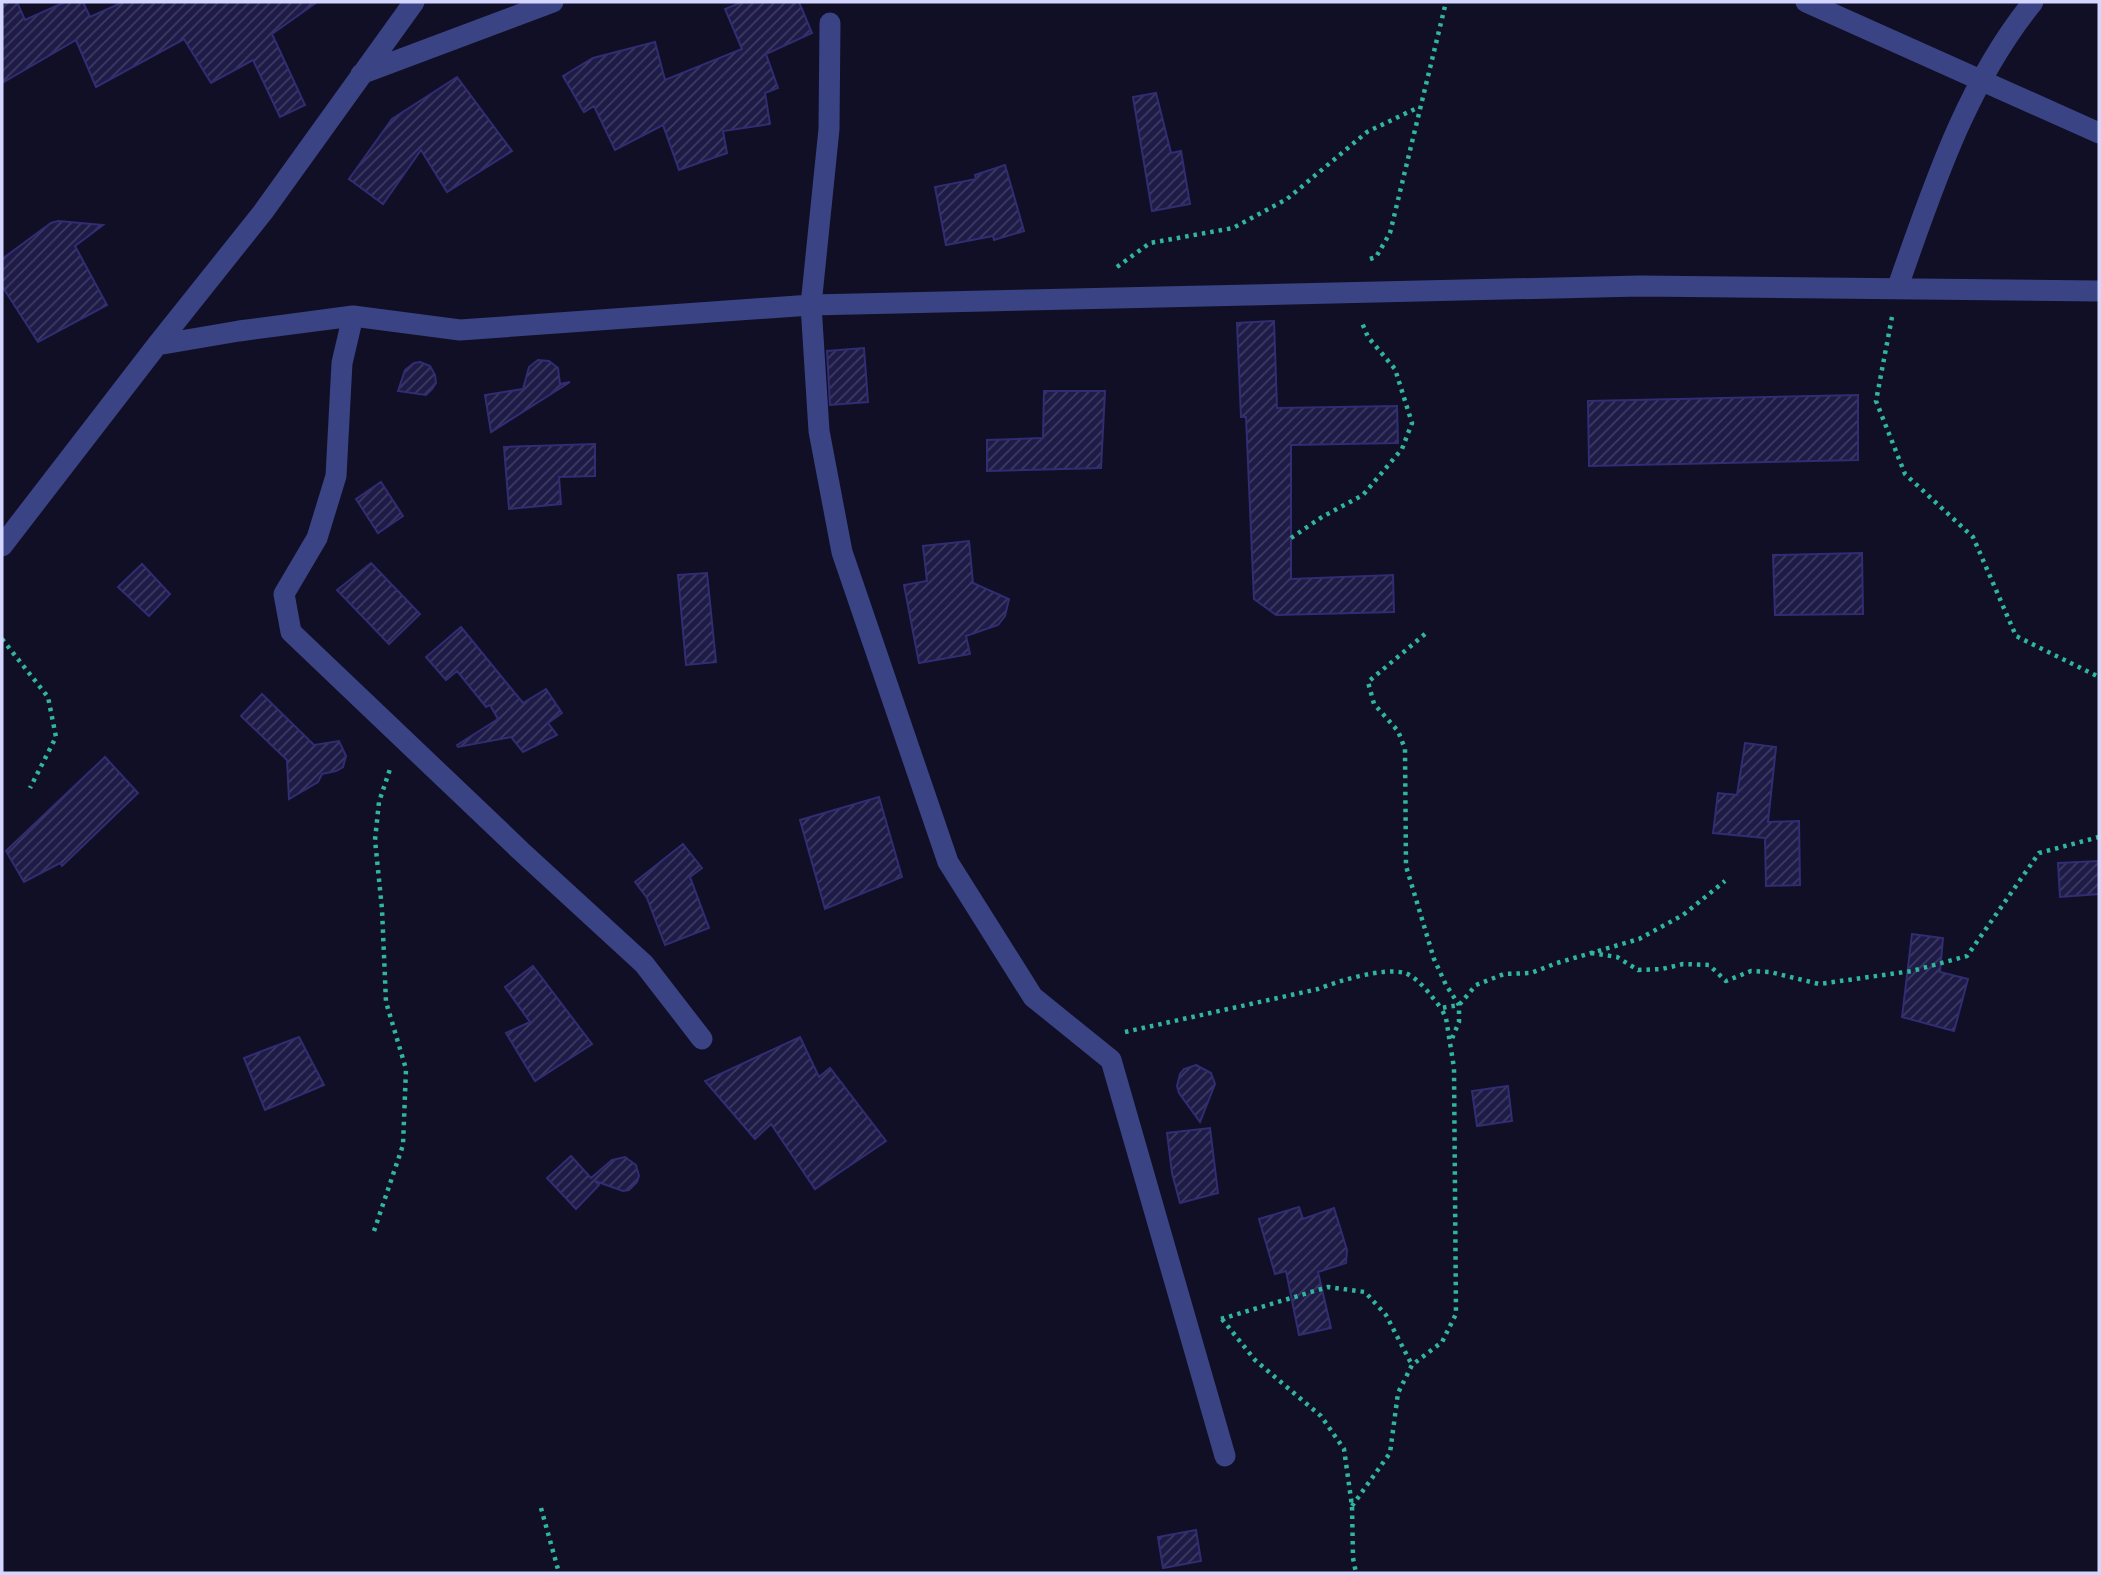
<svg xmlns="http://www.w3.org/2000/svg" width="2101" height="1575" font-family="'Space Grotesk',sans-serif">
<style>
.building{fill:url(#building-hatch);stroke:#312d72;stroke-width:2}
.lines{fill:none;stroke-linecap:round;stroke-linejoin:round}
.path{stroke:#30b79b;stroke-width:4.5;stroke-dasharray:3.5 5;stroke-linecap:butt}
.minor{stroke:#3a4384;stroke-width:21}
</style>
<defs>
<pattern id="building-hatch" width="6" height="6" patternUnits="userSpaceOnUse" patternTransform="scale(1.75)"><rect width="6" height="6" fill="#1e1b47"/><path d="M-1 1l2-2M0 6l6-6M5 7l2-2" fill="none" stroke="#3e3b63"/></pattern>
</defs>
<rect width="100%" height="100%" fill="#100f26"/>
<path class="building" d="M 2,2 L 17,2 L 25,20 L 65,2 L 83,2 L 90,17 L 123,2 L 317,2 L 272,34 L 305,105 L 280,117 L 253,60 L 211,83 L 184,39 L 96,87 L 76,40 L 2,83 Z
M 742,2 L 799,2 L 812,33 L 766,54 L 778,88 L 765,93 L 770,124 L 723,131 L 727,153 L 679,170 L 663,125 L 615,150 L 594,106 L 584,112 L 563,76 L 593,58 L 655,42 L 665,80 L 742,49 L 725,9 Z
M 457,77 L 512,151 L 447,192 L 421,150 L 383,204 L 349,179 L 392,119 Z
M 1156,93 L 1171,153 L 1181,151 L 1190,204 L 1152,211 L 1133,97 Z
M 1005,165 L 1024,231 L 994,240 L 993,236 L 946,245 L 935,187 L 976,179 L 975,175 Z
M 58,221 L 103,225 L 75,246 L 107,305 L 38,342 L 2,286 L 2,259 L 51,223 Z
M 1274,321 L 1277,408 L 1397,406 L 1398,443 L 1291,445 L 1291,579 L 1393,575 L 1394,612 L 1276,615 L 1254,599 L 1246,417 L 1241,417 L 1237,323 Z
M 864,348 L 868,402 L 830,405 L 827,351 Z
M 538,360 L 549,361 L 558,368 L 560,384 L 570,382 L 491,432 L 485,395 L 523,389 L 529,367 Z
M 420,362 L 430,366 L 435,375 L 436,383 L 432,389 L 426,395 L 398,391 L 405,370 L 414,363 Z
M 1044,391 L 1105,391 L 1101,468 L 987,471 L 987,440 L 1043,438 Z
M 1858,395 L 1858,460 L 1589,466 L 1588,401 Z
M 595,444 L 595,476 L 559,477 L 561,504 L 509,509 L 504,447 Z
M 381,482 L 403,516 L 378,533 L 356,499 Z
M 969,541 L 973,583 L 1009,599 L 1005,616 L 998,625 L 966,636 L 970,654 L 919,663 L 904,585 L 927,581 L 923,546 Z
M 1862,553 L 1863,614 L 1775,615 L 1773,555 Z
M 371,563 L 420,614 L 389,644 L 337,590 Z
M 142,564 L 170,594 L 149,616 L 118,587 Z
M 707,573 L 716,662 L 686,665 L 678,575 Z
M 461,627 L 523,703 L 546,689 L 562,713 L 548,723 L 557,735 L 523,752 L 511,737 L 458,747 L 457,745 L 498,719 L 490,705 L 486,707 L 457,671 L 446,680 L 426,657 Z
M 262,694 L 314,745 L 339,741 L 346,756 L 343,767 L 336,771 L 322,774 L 318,782 L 289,799 L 287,760 L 241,716 Z
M 1745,743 L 1776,747 L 1768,822 L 1799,821 L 1800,885 L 1766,886 L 1765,838 L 1713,833 L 1718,793 L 1737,795 Z
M 105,757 L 138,793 L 62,866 L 60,863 L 24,882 L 6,851 Z
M 879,797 L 902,877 L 825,909 L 800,820 Z
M 683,844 L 702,868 L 690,877 L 709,928 L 665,945 L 647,898 L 635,882 Z
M 2099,861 L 2099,894 L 2060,897 L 2058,863 Z
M 1912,934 L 1943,938 L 1940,972 L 1968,979 L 1954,1031 L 1902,1017 Z
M 533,966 L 592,1044 L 535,1081 L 506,1033 L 530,1022 L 505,987 Z
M 299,1037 L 324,1085 L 265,1110 L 244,1058 Z
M 800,1037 L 819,1077 L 830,1068 L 886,1141 L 815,1189 L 771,1124 L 755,1139 L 705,1081 Z
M 1196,1065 L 1211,1073 L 1215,1084 L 1200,1122 L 1179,1093 L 1177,1086 L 1180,1074 L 1184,1069 Z
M 1508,1086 L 1512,1121 L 1477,1126 L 1472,1091 Z
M 1210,1128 L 1218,1193 L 1180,1203 L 1172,1173 L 1167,1133 Z
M 571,1156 L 591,1178 L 612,1160 L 625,1157 L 636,1165 L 639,1176 L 637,1182 L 629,1190 L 623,1191 L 595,1181 L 599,1185 L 576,1209 L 547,1178 Z
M 1299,1207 L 1303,1219 L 1334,1208 L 1347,1250 L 1346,1263 L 1318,1272 L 1331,1328 L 1299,1335 L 1286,1271 L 1275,1274 L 1259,1219 Z
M 1196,1530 L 1201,1561 L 1163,1568 L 1158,1537 Z"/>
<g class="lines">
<path class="path" d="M 1370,259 L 1376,257 L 1390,233 L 1446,2
M 1117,267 L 1150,243 L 1233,228 L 1287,199 L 1367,132 L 1419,107
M 1892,317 L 1876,401 L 1905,474 L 1973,537 L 2016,636 L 2099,677
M 1291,538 L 1322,517 L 1363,495 L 1402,449 L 1412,423 L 1395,369 L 1368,337 L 1362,323
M 1425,634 L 1368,682 L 1374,704 L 1398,731 L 1405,749 L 1406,866 L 1434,959 L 1446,985 L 1459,1005 L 1459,1022 L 1451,1041
M 2,639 L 48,697 L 56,737 L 30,788
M 1591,953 L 1617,957 L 1638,970 L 1662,969 L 1683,964 L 1709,965 L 1726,981 L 1751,971 L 1770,972 L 1819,984 L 1912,971 L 1967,956 L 2039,853 L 2099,837
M 1125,1032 L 1318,989 C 1339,981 1382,967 1405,973 C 1419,978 1432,997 1441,1008 L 1459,1005 L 1476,985 L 1504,974 L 1531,973 L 1557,963 L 1639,939 L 1683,915 L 1725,881
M 374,1231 L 403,1145 L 406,1069 L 386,1002 L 382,909 L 375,840 L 379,802 L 390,769
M 1221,1319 L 1328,1287 L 1365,1292 L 1386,1315 L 1412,1365
M 1222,1319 L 1255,1360 L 1321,1416 L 1344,1449 L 1352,1506 L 1353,1558 L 1356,1573
M 1352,1506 L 1390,1453 L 1398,1393 L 1412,1365 L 1442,1342 L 1456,1314 L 1454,1068 L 1446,1018 L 1441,1008
M 541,1508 L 559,1573"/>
<path class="minor" d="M 1806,2 L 2099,133
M 830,23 L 829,129 L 811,305 L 819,431 L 842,552 L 948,862 L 1033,997 L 1111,1060 L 1225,1456
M 361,74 L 553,2
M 1897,289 C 1932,190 1966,84 2033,2
M 353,316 L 342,363 L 336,476 L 317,538 L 284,594 L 291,632 L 523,853 L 644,964 L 702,1039
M 157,345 L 239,331 L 353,316 L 460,330 L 811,305 L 1640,286 L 2099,291
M 2,546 L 157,345 L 263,212 L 414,2"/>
</g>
<rect width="2101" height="1575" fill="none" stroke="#d4d6ff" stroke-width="7"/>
</svg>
